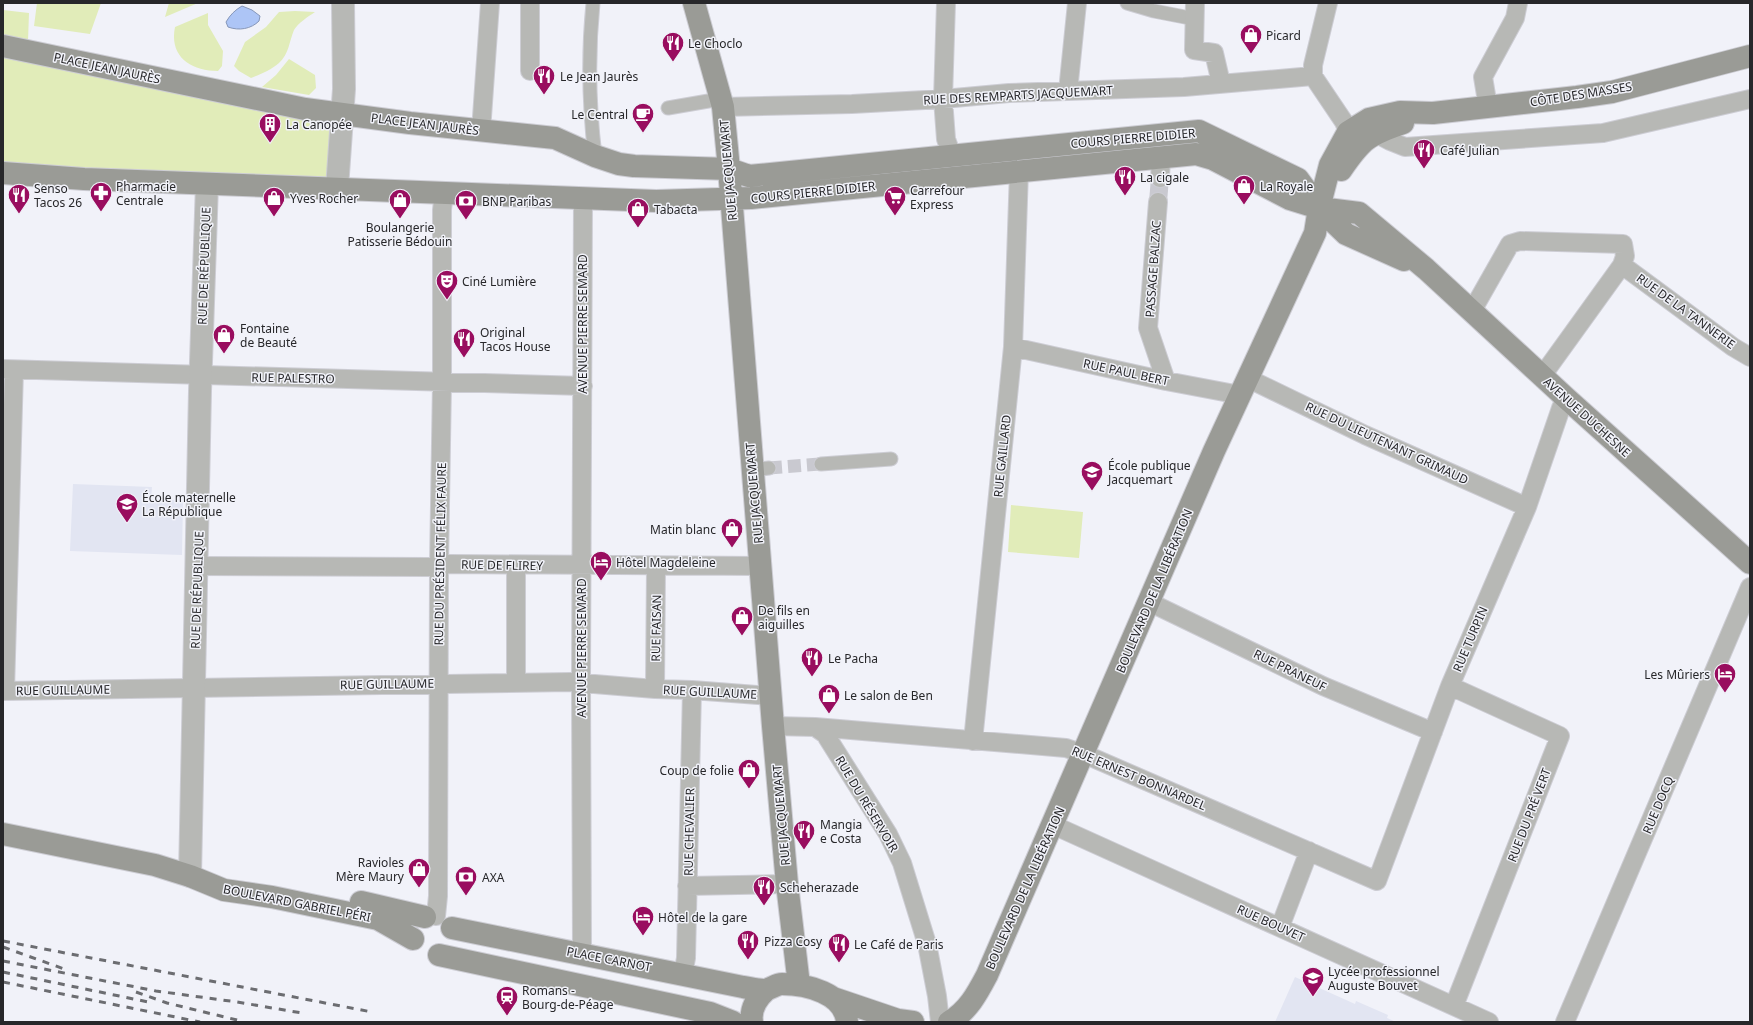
<svg xmlns="http://www.w3.org/2000/svg" width="1753" height="1025" font-family="'Noto Sans',sans-serif">
<style>
.built{fill:#e2e5f2}
.green{fill:#e1ecb9}
.water{fill:#adc5f6;stroke:#8596b9}
.lines{fill:none;stroke-linecap:round;stroke-linejoin:round}
.pedestrian-tunnel{stroke:#c9c9d0;stroke-width:13;stroke-dasharray:13 6;stroke-linecap:butt}
.minor-tunnel{stroke:#c9c9d0;stroke-width:18;stroke-dasharray:18 9;stroke-linecap:butt}
.pedestrian-casing{stroke:#cdcdd4;stroke-width:15}
.minor-casing{stroke:#cdcdd4;stroke-width:20}
.tertiary-casing{stroke:#cdcdd4;stroke-width:24}
.secondary-casing{stroke:#cdcdd4;stroke-width:24}
.pedestrian{stroke:#b7b8b5;stroke-width:13}
.minor{stroke:#b7b8b5;stroke-width:18}
.tertiary{stroke:#b7b8b5;stroke-width:22}
.secondary{stroke:#9a9b96;stroke-width:22}
.rail{stroke:#6c6d71;stroke-width:3;stroke-dasharray:7 7;stroke-linecap:butt}
.labels{text-anchor:middle;dominant-baseline:central;stroke-width:3;stroke-linejoin:round;paint-order:stroke}
.poi-label{font-size:12px;fill:#27272a;stroke:#f1f2f9;text-anchor:start}
.street-label{font-size:12px;fill:#27272a;stroke:#f1f2f9}
</style>
<rect width="100%" height="100%" fill="#f1f2f9"/>
<path class="built" d="M 73,484 L 152,487 L 151,499 L 183,500 L 182,555 L 70,551 Z
M 1295,977 L 1355,1004 L 1356,1001 L 1388,1015 L 1387,1018 L 1396,1022 L 1275,1022 Z"/>
<path class="green" d="M 37,3 L 101,3 L 90,34 L 34,26 Z
M 169,3 L 198,3 L 165,17 Z
M 3,10 L 29,13 L 28,41 L 3,36 Z
M 295,11 L 315,12 C 309,16 298,23 294,30 C 289,42 289,54 279,63 C 271,70 261,74 251,78 L 239,71 L 234,66 L 245,42 L 266,27 L 279,12 Z
M 208,13 L 208,25 L 223,51 L 222,66 L 218,71 C 190,71 169,56 175,27 Z
M 3,56 L 332,120 L 328,183 L 3,166 Z
M 289,59 L 315,75 L 316,88 L 309,95 L 262,87 L 276,75 Z
M 1011,505 L 1083,512 L 1079,558 L 1008,552 Z"/>
<path class="water" d="M 242,6 L 252,10 L 260,16 L 259,21 C 251,29 239,31 228,27 L 226,22 C 230,15 235,10 242,6 Z"/>
<g class="lines">
<path class="pedestrian-tunnel" d="M 769,468 L 821,464"/>
<path class="minor-tunnel" d="M 1158,202 L 1160,178"/>
<g class="pedestrian-casing">
<path id="pedestrian" d="M 593,3 C 588,53 589,106 595,156
M 1127,3 L 1154,11 L 1195,19
M 668,108 L 720,99
M 821,464 L 891,459
M 752,470 L 769,468"/>
</g>
<g class="minor-casing">
<path id="minor" d="M 946,3 L 943,99 L 946,139 L 952,156
M 1195,3 L 1194,50 L 1214,53 L 1221,83
M 1328,3 L 1313,65 L 1313,76 L 1344,122 L 1353,143
M 530,71 L 530,3
M 1068,91 L 1077,3
M 723,107 L 852,104 L 943,99 L 1009,93 L 1184,87 L 1313,76
M 1488,107 L 1483,77 L 1515,18 L 1518,3
M 481,131 L 490,3
M 1375,133 L 1390,141 L 1405,147 L 1603,133 L 1750,99
M 1160,178 L 1161,158
M 1158,202 L 1148,328 L 1166,381
M 1622,265 L 1733,347 L 1750,357
M 1472,311 L 1510,244 L 1520,241 L 1623,244 L 1625,256 L 1622,265 L 1542,376
M 1013,347 L 1166,381 L 1240,395
M 3,369 L 583,386
M 1247,378 L 1365,435 L 1527,507
M 516,565 L 516,682
M 197,566 L 429,567 L 450,564 L 760,566
M 1149,602 L 1323,686 L 1433,732
M 1450,686 L 1560,736 L 1454,1006
M 655,689 L 656,566
M 3,691 L 570,682 L 655,689 L 692,690 L 770,696
M 5,691 L 14,370
M 773,726 L 815,727 L 825,734 L 888,834 L 902,863 L 927,944 L 937,996 L 940,1022
M 815,727 L 1066,748 L 1084,754 L 1377,881 L 1450,686 L 1527,507 L 1561,408 L 1566,398
M 973,741 L 1013,347 L 1019,171
M 1053,825 L 1489,1022
M 687,886 L 787,884
M 436,916 L 438,896 L 439,566 L 442,382 L 442,210 L 444,192
M 1280,927 L 1309,851
M 582,954 L 581,682 L 583,198
M 683,974 L 686,958 L 692,690
M 1565,1022 L 1750,587"/>
</g>
<g class="tertiary-casing">
<path id="tertiary" d="M 337,188 L 344,89 L 343,3
M 190,876 L 200,391 L 207,184"/>
</g>
<g class="secondary-casing">
<path id="secondary" d="M 694,3 L 723,107 L 729,169 L 773,726 L 787,884 L 799,985
M 3,46 L 305,109 L 410,123 L 555,138 L 595,156 L 619,164 L 634,166 L 729,169 L 749,176 L 1199,131 L 1298,179 L 1319,208 L 1346,234 L 1404,260
M 1341,170 C 1362,139 1368,135 1403,123
M 3,173 L 84,179 L 656,201 L 751,198 L 1196,154 L 1213,159 L 1290,199 L 1319,208 L 1359,213 L 1426,269 L 1566,398 L 1750,563
M 3,834 L 155,865 L 190,876 L 224,890 L 272,897 L 378,919 L 413,939
M 361,902 L 425,917
M 452,928 L 743,987 C 750,988 758,990 765,990 C 771,989 776,984 782,984 C 806,984 845,993 847,1022
M 439,955 L 710,1013 L 733,1022
M 833,998 L 898,1020 L 913,1022
M 752,1022 C 750,1009 756,999 766,990
M 949,1022 C 968,1011 977,994 987,975 L 1214,451 L 1315,233 L 1319,208 L 1330,165 L 1348,132 L 1369,119 L 1400,112 L 1433,113 L 1577,97 L 1612,92 L 1750,56"/>
</g>
<use href="#pedestrian" class="pedestrian"/>
<use href="#minor" class="minor"/>
<use href="#tertiary" class="tertiary"/>
<use href="#secondary" class="secondary"/>
<path class="rail" d="M 3,941 L 372,1012
M 3,947 L 67,970
M 3,961 L 156,991 L 237,1002 L 302,1013
M 3,972 L 153,1003
M 3,982 L 200,1022
M 136,992 L 167,1003 L 241,1021"/>
</g>
<defs>
<g id="shop-pin" transform="scale(1.15)"><path d="M0 17L-7.5 6A9.5 9.5 0 1 1 7.5 6Z" fill="#990d5f" stroke="#f1f2f9"/><path d="M-5-2.5h2.3a2.7 3.5 0 0 1 5.4 0H5L5.5 6h-11ZM-1.5-2.5h3a1.5 2.3 0 0 0-3 0Z" fill="#fff"/></g>
<g id="restaurant-pin" transform="scale(1.15)"><path d="M0 17L-7.5 6A9.5 9.5 0 1 1 7.5 6Z" fill="#990d5f" stroke="#f1f2f9"/><path d="M-5-6h1v4h1v-4h1v4h1v-4h1v5L-1.5 .5V6h-2V.5L-5-1ZM5-6V6H3V1.5H1.5Q1.5-4 5-6Z" fill="#fff"/></g>
<g id="cafe-pin" transform="scale(1.15)"><path d="M0 17L-7.5 6A9.5 9.5 0 1 1 7.5 6Z" fill="#990d5f" stroke="#f1f2f9"/><path d="M-5.5-4.5H6V0H3Q3 3.5 0 3.5H-2.5Q-5.5 3.5-5.5 0ZM3-3.2v2h1.7v-2ZM-6 4.5H4V6H-6Z" fill="#fff"/></g>
<g id="building-pin" transform="scale(1.15)"><path d="M0 17L-7.5 6A9.5 9.5 0 1 1 7.5 6Z" fill="#990d5f" stroke="#f1f2f9"/><path d="M-4-6H4V6H1V3H-1V6H-4ZM-2.5-4.3h1.7v1.8h-1.7ZM.8-4.3h1.7v1.8H.8ZM-2.5-1h1.7V.8h-1.7ZM.8-1h1.7V.8H.8Z" fill="#fff"/></g>
<g id="pharmacy-pin" transform="scale(1.15)"><path d="M0 17L-7.5 6A9.5 9.5 0 1 1 7.5 6Z" fill="#990d5f" stroke="#f1f2f9"/><path d="M-2-6h4v4h4v4h-4v4h-4v-4h-4v-4h4Z" fill="#fff"/></g>
<g id="supermarket-pin" transform="scale(1.15)"><path d="M0 17L-7.5 6A9.5 9.5 0 1 1 7.5 6Z" fill="#990d5f" stroke="#f1f2f9"/><path d="M-6-5.5h2.5l.6 2H6L4.5 2H-2.5L-4.4-4H-6ZM-1.5 3.2a1.3 1.3 0 1 0 .1 0ZM3 3.2a1.3 1.3 0 1 0 .1 0Z" fill="#fff"/></g>
<g id="bank-pin" transform="scale(1.15)"><path d="M0 17L-7.5 6A9.5 9.5 0 1 1 7.5 6Z" fill="#990d5f" stroke="#f1f2f9"/><path d="M-6-4H6V4H-6ZM0-2.3a2.3 2.3 0 1 0 0 4.6a2.3 2.3 0 1 0 0-4.6Z" fill="#fff"/></g>
<g id="theatre-pin" transform="scale(1.15)"><path d="M0 17L-7.5 6A9.5 9.5 0 1 1 7.5 6Z" fill="#990d5f" stroke="#f1f2f9"/><path d="M-5-5.5Q0-4 5-5.5V0Q5 5 0 6Q-5 5-5 0ZM-3.3-2.5H-1v1.5H-3.3ZM1-2.5H3.3v1.5H1ZM-2.8 1Q0 5.5 2.8 1Z" fill="#fff"/></g>
<g id="school-pin" transform="scale(1.15)"><path d="M0 17L-7.5 6A9.5 9.5 0 1 1 7.5 6Z" fill="#990d5f" stroke="#f1f2f9"/><path d="M0-5L7-2L0 1L-7-2ZM-4 1L0 2.5L4 1V4Q0 6-4 4Z" fill="#fff"/></g>
<g id="hotel-pin" transform="scale(1.15)"><path d="M0 17L-7.5 6A9.5 9.5 0 1 1 7.5 6Z" fill="#990d5f" stroke="#f1f2f9"/><path d="M-6-4.5h1.5V1H6V5H4.5V3h-9V5H-6ZM-4 0a1.8 1.8 0 1 1 3.6 0ZM.5 0V-2.5h3Q6-2.5 6 0Z" fill="#fff"/></g>
<g id="station-pin" transform="scale(1.15)"><path d="M0 17L-7.5 6A9.5 9.5 0 1 1 7.5 6Z" fill="#990d5f" stroke="#f1f2f9"/><path d="M-3-6H3Q5-6 5-4V2Q5 4 3 4L4.5 6H3L1.5 4h-3L-3 6H-4.5L-3 4Q-5 4-5 2V-4Q-5-6-3-6ZM-3.5-4v3h7v-3ZM-3.5 1v1.5H-2V1ZM2 1v1.5H3.5V1Z" fill="#fff"/></g>
</defs>
<g fill-rule="evenodd">
<use href="#shop-pin" x="1251" y="35"/>
<use href="#restaurant-pin" x="673" y="43"/>
<use href="#restaurant-pin" x="544" y="76"/>
<use href="#cafe-pin" x="643" y="114"/>
<use href="#building-pin" x="270" y="124"/>
<use href="#restaurant-pin" x="1424" y="150"/>
<use href="#restaurant-pin" x="1125" y="177"/>
<use href="#shop-pin" x="1244" y="186"/>
<use href="#pharmacy-pin" x="101" y="193"/>
<use href="#restaurant-pin" x="19" y="195"/>
<use href="#supermarket-pin" x="895" y="197"/>
<use href="#shop-pin" x="274" y="198"/>
<use href="#shop-pin" x="400" y="200"/>
<use href="#bank-pin" x="466" y="201"/>
<use href="#shop-pin" x="638" y="209"/>
<use href="#theatre-pin" x="447" y="281"/>
<use href="#shop-pin" x="224" y="335"/>
<use href="#restaurant-pin" x="464" y="339"/>
<use href="#school-pin" x="1092" y="472"/>
<use href="#school-pin" x="127" y="504"/>
<use href="#shop-pin" x="732" y="529"/>
<use href="#hotel-pin" x="601" y="562"/>
<use href="#shop-pin" x="742" y="617"/>
<use href="#restaurant-pin" x="812" y="658"/>
<use href="#hotel-pin" x="1725" y="674"/>
<use href="#shop-pin" x="829" y="695"/>
<use href="#shop-pin" x="749" y="770"/>
<use href="#restaurant-pin" x="804" y="831"/>
<use href="#shop-pin" x="419" y="869"/>
<use href="#bank-pin" x="466" y="877"/>
<use href="#restaurant-pin" x="764" y="887"/>
<use href="#hotel-pin" x="643" y="917"/>
<use href="#restaurant-pin" x="748" y="941"/>
<use href="#restaurant-pin" x="839" y="944"/>
<use href="#school-pin" x="1313" y="978"/>
<use href="#station-pin" x="507" y="997"/>
</g>
<g class="labels">
<g class="poi-label">
<text x="1266" y="35">Picard</text>
<text x="688" y="43">Le Choclo</text>
<text x="560" y="76">Le Jean Jaurès</text>
<text x="628" y="114" text-anchor="end">Le Central</text>
<text x="286" y="124">La Canopée</text>
<text x="1440" y="150">Café Julian</text>
<text x="1140" y="177">La cigale</text>
<text x="116" y="186">Pharmacie<tspan x="116" dy="14">Centrale</tspan></text>
<text x="1260" y="186">La Royale</text>
<text x="34" y="188">Senso<tspan x="34" dy="14">Tacos 26</tspan></text>
<text x="910" y="190">Carrefour<tspan x="910" dy="14">Express</tspan></text>
<text x="290" y="198">Yves Rocher</text>
<text x="482" y="201">BNP Paribas</text>
<text x="654" y="209">Tabacta</text>
<text x="400" y="227" text-anchor="middle">Boulangerie<tspan x="400" dy="14">Patisserie Bédouin</tspan></text>
<text x="462" y="281">Ciné Lumière</text>
<text x="240" y="328">Fontaine<tspan x="240" dy="14">de Beauté</tspan></text>
<text x="480" y="332">Original<tspan x="480" dy="14">Tacos House</tspan></text>
<text x="1108" y="465">École publique<tspan x="1108" dy="14">Jacquemart</tspan></text>
<text x="142" y="497">École maternelle<tspan x="142" dy="14">La République</tspan></text>
<text x="716" y="529" text-anchor="end">Matin blanc</text>
<text x="616" y="562">Hôtel Magdeleine</text>
<text x="758" y="610">De fils en<tspan x="758" dy="14">aiguilles</tspan></text>
<text x="828" y="658">Le Pacha</text>
<text x="1710" y="674" text-anchor="end">Les Mûriers</text>
<text x="844" y="695">Le salon de Ben</text>
<text x="734" y="770" text-anchor="end">Coup de folie</text>
<text x="820" y="824">Mangia<tspan x="820" dy="14">e Costa</tspan></text>
<text x="404" y="862" text-anchor="end">Ravioles<tspan x="404" dy="14">Mère Maury</tspan></text>
<text x="482" y="877">AXA</text>
<text x="780" y="887">Scheherazade</text>
<text x="658" y="917">Hôtel de la gare</text>
<text x="764" y="941">Pizza Cosy</text>
<text x="854" y="944">Le Café de Paris</text>
<text x="1328" y="971">Lycée professionnel<tspan x="1328" dy="14">Auguste Bouvet</tspan></text>
<text x="522" y="990">Romans -<tspan x="522" dy="14">Bourg-de-Péage</tspan></text>
</g>
<g class="street-label">
<text transform="translate(107 68) rotate(12)">PLACE JEAN JAURÈS</text>
<text transform="translate(1581 94) rotate(-9)">CÔTE DES MASSES</text>
<text transform="translate(1018 95) rotate(-3)">RUE DES REMPARTS JACQUEMART</text>
<text transform="translate(425 124) rotate(7)">PLACE JEAN JAURÈS</text>
<text transform="translate(1133 138) rotate(-5)">COURS PIERRE DIDIER</text>
<text transform="translate(728 170) rotate(-95)">RUE JACQUEMART</text>
<text transform="translate(813 192) rotate(-6)">COURS PIERRE DIDIER</text>
<text transform="translate(204 266) rotate(-88)">RUE DE RÉPUBLIQUE</text>
<text transform="translate(1153 269) rotate(-86)">PASSAGE BALZAC</text>
<text transform="translate(1686 311) rotate(36)">RUE DE LA TANNERIE</text>
<text transform="translate(582 324) rotate(-90)">AVENUE PIERRE SEMARD</text>
<text transform="translate(1126 372) rotate(12)">RUE PAUL BERT</text>
<text transform="translate(293 378) rotate(1)">RUE PALESTRO</text>
<text transform="translate(1587 417) rotate(42)">AVENUE DUCHESNE</text>
<text transform="translate(1387 443) rotate(25)">RUE DU LIEUTENANT GRIMAUD</text>
<text transform="translate(1002 456) rotate(-84)">RUE GAILLARD</text>
<text transform="translate(754 493) rotate(-95)">RUE JACQUEMART</text>
<text transform="translate(440 554) rotate(-89)">RUE DU PRÉSIDENT FÉLIX FAURE</text>
<text transform="translate(502 565) rotate(1)">RUE DE FLIREY</text>
<text transform="translate(197 590) rotate(-88)">RUE DE RÉPUBLIQUE</text>
<text transform="translate(1154 591) rotate(-67)">BOULEVARD DE LA LIBÉRATION</text>
<text transform="translate(656 628) rotate(-89)">RUE FAISAN</text>
<text transform="translate(1470 639) rotate(-67)">RUE TURPIN</text>
<text transform="translate(581 648) rotate(-90)">AVENUE PIERRE SEMARD</text>
<text transform="translate(1290 670) rotate(26)">RUE PRANEUF</text>
<text transform="translate(387 684) rotate(-1)">RUE GUILLAUME</text>
<text transform="translate(63 690) rotate(-1)">RUE GUILLAUME</text>
<text transform="translate(710 692) rotate(3)">RUE GUILLAUME</text>
<text transform="translate(1139 778) rotate(23)">RUE ERNEST BONNARDEL</text>
<text transform="translate(867 804) rotate(59)">RUE DU RÉSERVOIR</text>
<text transform="translate(1658 805) rotate(-67)">RUE DOCQ</text>
<text transform="translate(781 815) rotate(-95)">RUE JACQUEMART</text>
<text transform="translate(1529 815) rotate(-69)">RUE DU PRÉ VERT</text>
<text transform="translate(689 832) rotate(-89)">RUE CHEVALIER</text>
<text transform="translate(1025 888) rotate(-66)">BOULEVARD DE LA LIBÉRATION</text>
<text transform="translate(297 903) rotate(11)">BOULEVARD GABRIEL PÉRI</text>
<text transform="translate(1271 923) rotate(24)">RUE BOUVET</text>
<text transform="translate(609 959) rotate(11)">PLACE CARNOT</text>
</g>
</g>
<rect width="1753" height="1025" fill="none" stroke="#27272a" stroke-width="8"/>
</svg>
